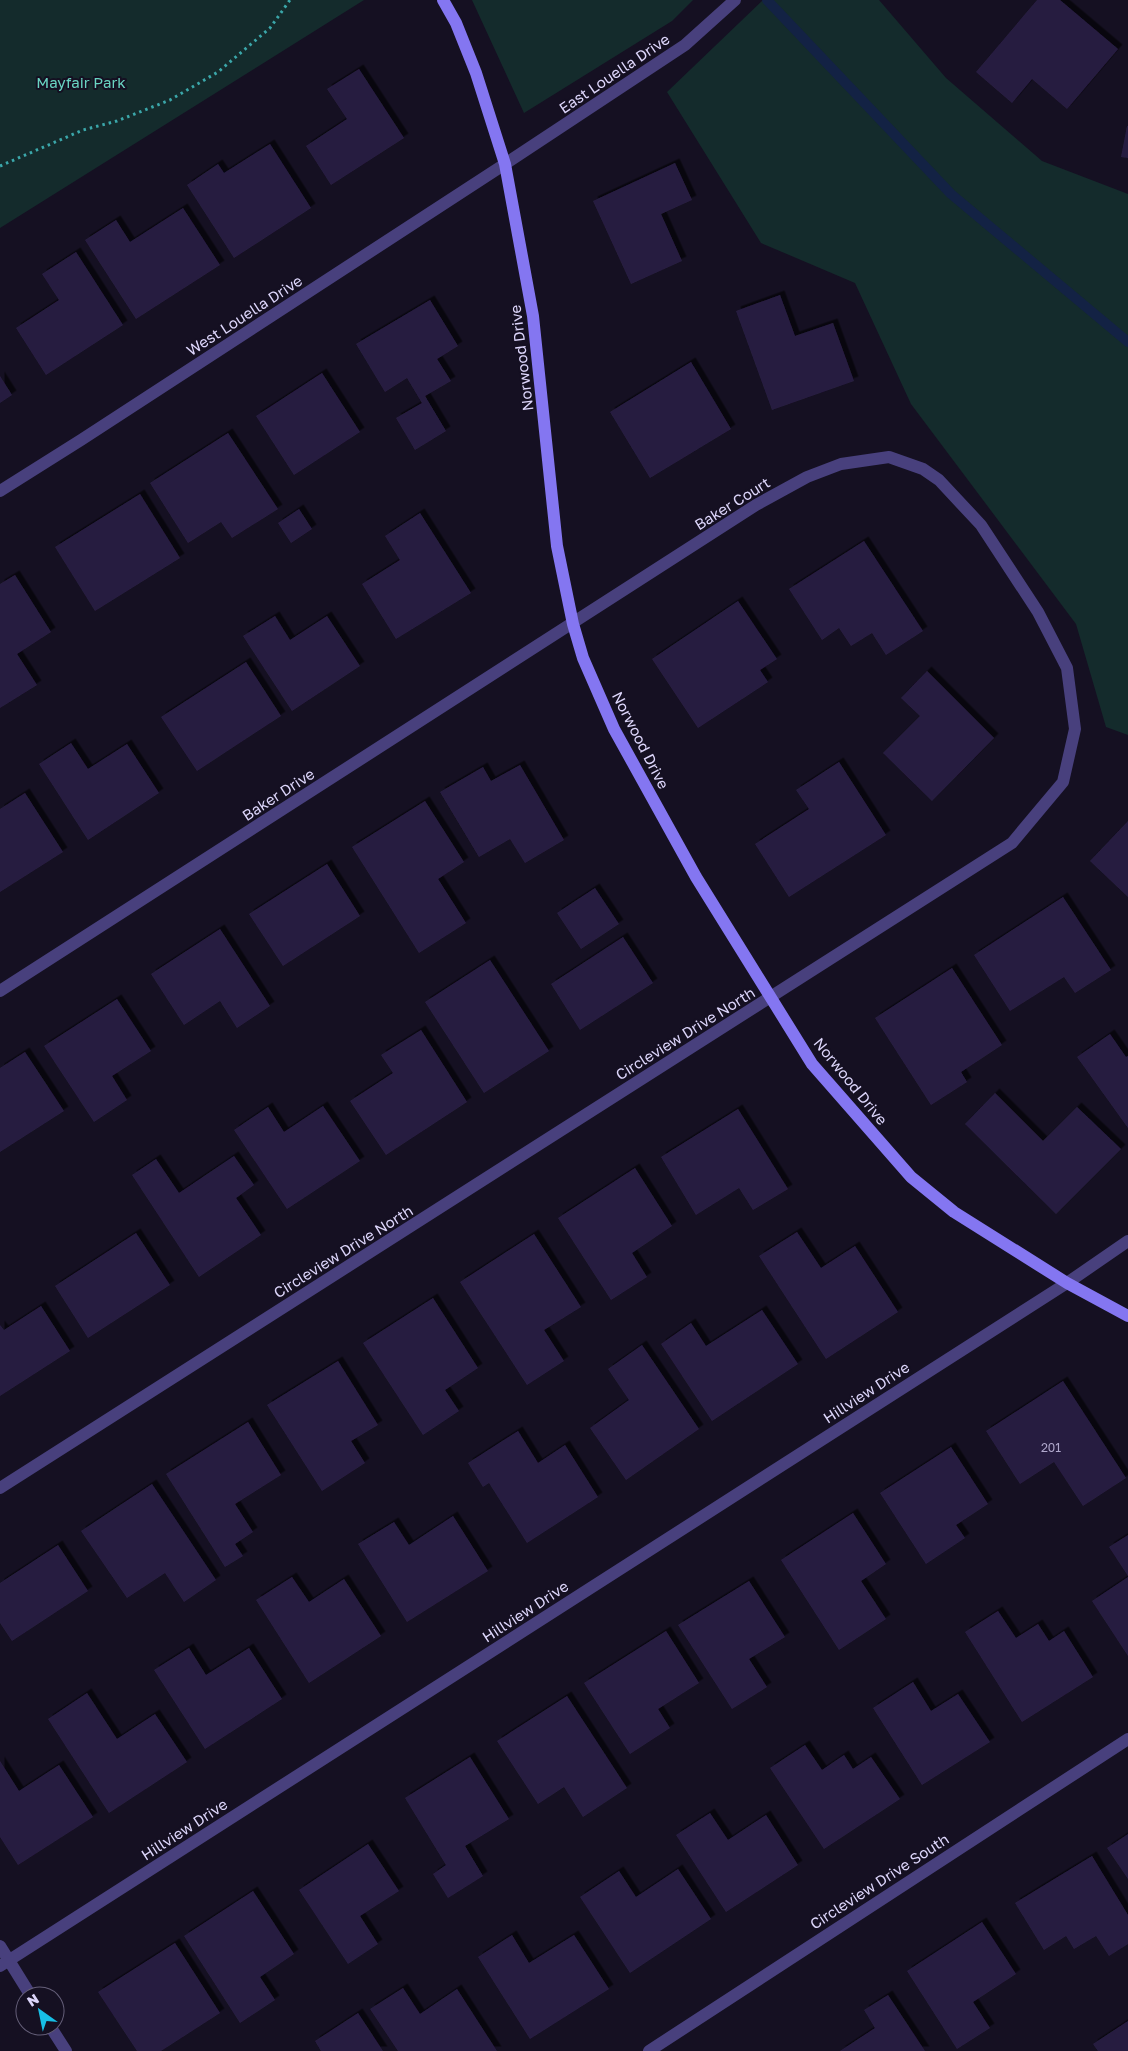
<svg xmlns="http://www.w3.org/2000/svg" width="1128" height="2051" font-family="'Golos Text',sans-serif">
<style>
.green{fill:#142b2c}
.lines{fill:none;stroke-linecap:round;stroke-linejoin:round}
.stream{stroke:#132244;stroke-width:10}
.building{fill:#281e41;filter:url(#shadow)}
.path{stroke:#3ba7aa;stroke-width:3;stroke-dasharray:2.5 4;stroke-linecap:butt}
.street{stroke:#48407d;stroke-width:12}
.secondary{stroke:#8476f1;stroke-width:12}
.labels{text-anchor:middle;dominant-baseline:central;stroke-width:4;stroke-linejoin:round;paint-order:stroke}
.number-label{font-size:12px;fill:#b0a8cc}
.street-label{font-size:15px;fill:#ddd6fb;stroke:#151022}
.park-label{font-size:15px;fill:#69d4c2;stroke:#151022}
</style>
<defs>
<filter id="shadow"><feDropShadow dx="4.5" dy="-4.5" stdDeviation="0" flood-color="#0009"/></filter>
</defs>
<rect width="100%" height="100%" fill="#151022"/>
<path class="green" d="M 0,0 L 364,0 L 0,228 Z
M 472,0 L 693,0 L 672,21 L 524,113 Z
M 763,0 L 879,0 L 946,78 L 1042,161 L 1128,194 L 1128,735 L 1106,727 L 1076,624 L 911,404 L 855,283 L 761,243 L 667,92 Z"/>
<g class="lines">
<path class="stream" d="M 767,0 L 951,194 L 1128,342"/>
</g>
<path class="building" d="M 1037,0 L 1060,0 L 1118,49 L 1067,109 L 1032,79 L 1012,103 L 976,72 Z
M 359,69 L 404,138 L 331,185 L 306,146 L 347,119 L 327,89 Z
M 1127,126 L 1128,126 L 1128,158 L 1121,157 Z
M 270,144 L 311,208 L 234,258 L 187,185 L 218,164 L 224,173 Z
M 675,163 L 692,200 L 661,214 L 682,261 L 631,284 L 593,201 Z
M 183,208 L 220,265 L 136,319 L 85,240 L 116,220 L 130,242 Z
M 76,252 L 123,325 L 46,375 L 16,328 L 59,300 L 42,274 Z
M 780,295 L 795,336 L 833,323 L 854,381 L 772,410 L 736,311 Z
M 430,300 L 458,346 L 437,359 L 451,381 L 425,396 L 446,431 L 415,450 L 396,418 L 422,403 L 407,378 L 385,392 L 356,344 Z
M 691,362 L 731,429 L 650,478 L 610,412 Z
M 322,373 L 360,432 L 294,475 L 256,416 Z
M 0,376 L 12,395 L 0,403 Z
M 228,433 L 278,509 L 232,538 L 221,522 L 188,543 L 150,483 Z
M 140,494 L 180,558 L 95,611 L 55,547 Z
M 299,509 L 312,529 L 291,543 L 278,523 Z
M 420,513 L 471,593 L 396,639 L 362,584 L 400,560 L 385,536 Z
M 864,541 L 923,631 L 886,655 L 872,633 L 851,646 L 839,628 L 822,640 L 789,589 Z
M 15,575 L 51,632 L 17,654 L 37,685 L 0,708 L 0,584 Z
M 738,601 L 777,659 L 760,670 L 768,682 L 698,728 L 652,659 Z
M 275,616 L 290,640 L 327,616 L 360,666 L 292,711 L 243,636 Z
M 246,662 L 281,716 L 197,771 L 161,717 Z
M 927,671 L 994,738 L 932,801 L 883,753 L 920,716 L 901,698 Z
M 71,743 L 88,769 L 127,744 L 159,793 L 88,840 L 39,764 Z
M 839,762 L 886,835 L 789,897 L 755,844 L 809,809 L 796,790 Z
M 520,765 L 564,840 L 525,863 L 510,839 L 479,857 L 440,792 L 483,767 L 491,781 Z
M 25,793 L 63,852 L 0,892 L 0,809 Z
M 425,801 L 464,862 L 438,879 L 466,923 L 419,953 L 352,847 Z
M 1128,821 L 1128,897 L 1090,861 Z
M 327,864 L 360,916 L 283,966 L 249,914 Z
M 595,888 L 619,924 L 581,949 L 557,913 Z
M 1063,897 L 1111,970 L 1075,993 L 1064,977 L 1010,1011 L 974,955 Z
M 220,929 L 270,1006 L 237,1028 L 220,1001 L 184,1025 L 151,974 Z
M 623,937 L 653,983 L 580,1030 L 551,984 Z
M 490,960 L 549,1051 L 484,1093 L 425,1002 Z
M 952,968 L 1002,1045 L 961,1072 L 967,1082 L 931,1105 L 875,1018 Z
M 117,999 L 151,1051 L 112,1076 L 127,1100 L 94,1122 L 44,1046 Z
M 421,1030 L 467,1102 L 386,1155 L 350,1101 L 393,1073 L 381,1055 Z
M 1110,1034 L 1126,1057 L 1128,1056 L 1128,1128 L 1077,1057 Z
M 25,1052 L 64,1111 L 0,1152 L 0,1068 Z
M 995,1093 L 1043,1141 L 1077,1107 L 1121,1149 L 1056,1214 L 965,1124 Z
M 323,1106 L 360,1161 L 287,1209 L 234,1130 L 268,1107 L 284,1132 Z
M 738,1109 L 788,1189 L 753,1210 L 739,1188 L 696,1215 L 661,1157 Z
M 234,1156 L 254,1185 L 236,1198 L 261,1235 L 199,1277 L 132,1175 L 156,1159 L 179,1193 Z
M 635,1168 L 672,1226 L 632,1253 L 647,1277 L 611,1300 L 558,1218 Z
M 797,1232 L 821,1268 L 855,1246 L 898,1312 L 826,1359 L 759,1256 Z
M 136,1233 L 170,1285 L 88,1338 L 55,1286 Z
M 534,1234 L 581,1307 L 544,1330 L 564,1361 L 527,1385 L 460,1282 Z
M 433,1298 L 478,1368 L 445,1390 L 459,1411 L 423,1435 L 363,1343 Z
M 41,1306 L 70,1351 L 0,1396 L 0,1325 L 4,1330 Z
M 762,1310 L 798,1364 L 712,1421 L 661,1344 L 691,1323 L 706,1346 Z
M 642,1345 L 699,1429 L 626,1480 L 590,1428 L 629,1400 L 608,1369 Z
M 338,1361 L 378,1425 L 351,1441 L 365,1463 L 322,1491 L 267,1405 Z
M 1063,1381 L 1126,1478 L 1083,1506 L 1054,1462 L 1020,1484 L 986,1431 Z
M 248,1422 L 281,1475 L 235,1504 L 253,1532 L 235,1544 L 243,1556 L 225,1567 L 166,1474 Z
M 518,1431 L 538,1463 L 565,1445 L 598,1497 L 527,1543 L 489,1483 L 483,1487 L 468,1463 Z
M 951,1447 L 988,1504 L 956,1525 L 965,1538 L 926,1564 L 880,1493 Z
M 152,1484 L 216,1580 L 184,1602 L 165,1573 L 127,1598 L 81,1531 Z
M 853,1513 L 886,1564 L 861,1581 L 886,1619 L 839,1650 L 781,1560 Z
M 453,1516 L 488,1571 L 407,1622 L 358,1544 L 394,1522 L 409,1545 Z
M 1128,1535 L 1128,1576 L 1109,1547 Z
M 58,1545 L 88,1591 L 12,1641 L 0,1623 L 0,1583 Z
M 292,1577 L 309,1602 L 344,1579 L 381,1636 L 309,1683 L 256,1600 Z
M 1128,1577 L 1128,1656 L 1092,1601 Z
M 749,1581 L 785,1637 L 749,1659 L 767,1687 L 732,1709 L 678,1625 Z
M 998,1611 L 1016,1638 L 1038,1624 L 1049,1641 L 1064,1631 L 1093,1677 L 1022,1722 L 965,1632 Z
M 666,1631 L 699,1683 L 658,1709 L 670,1728 L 630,1754 L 584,1683 Z
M 189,1648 L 206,1675 L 249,1648 L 282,1699 L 205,1749 L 154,1670 Z
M 913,1682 L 931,1711 L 958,1694 L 990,1742 L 922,1785 L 873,1708 Z
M 87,1693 L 117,1739 L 155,1714 L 187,1762 L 109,1813 L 48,1719 Z
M 567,1696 L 627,1788 L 583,1817 L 564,1787 L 538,1804 L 497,1741 Z
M 805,1745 L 822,1770 L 844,1755 L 853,1769 L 871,1757 L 900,1799 L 824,1849 L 770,1768 Z
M 470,1757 L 509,1819 L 465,1846 L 483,1876 L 448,1898 L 433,1874 L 446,1865 L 405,1798 Z
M 0,1761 L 19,1791 L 59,1765 L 93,1817 L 18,1865 L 0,1837 Z
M 710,1813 L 728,1840 L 766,1815 L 798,1865 L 726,1912 L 676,1835 Z
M 1128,1834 L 1128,1879 L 1107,1848 Z
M 368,1844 L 399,1891 L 360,1916 L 378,1944 L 348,1964 L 299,1890 Z
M 1092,1856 L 1128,1915 L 1128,1944 L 1109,1956 L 1096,1936 L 1074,1949 L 1066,1936 L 1044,1950 L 1015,1903 Z
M 678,1869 L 711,1919 L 630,1973 L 580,1897 L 619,1871 L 636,1897 Z
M 253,1891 L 294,1954 L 260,1977 L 275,2000 L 240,2023 L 184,1936 Z
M 982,1922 L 1016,1974 L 973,2002 L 990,2028 L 957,2049 L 907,1971 Z
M 512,1935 L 529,1963 L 574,1935 L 609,1989 L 530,2039 L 478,1957 Z
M 175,1943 L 220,2013 L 161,2051 L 137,2051 L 98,1992 Z
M 403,1988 L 420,2014 L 457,1989 L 497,2051 L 398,2051 L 370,2009 Z
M 888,1995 L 925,2051 L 840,2051 L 875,2028 L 864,2010 Z
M 358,2013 L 383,2051 L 321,2051 L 315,2041 Z
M 1128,2021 L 1128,2051 L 1098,2051 L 1093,2044 Z"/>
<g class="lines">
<path class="path" d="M 0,166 L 83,130 L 117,121 L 170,100 L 218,72 L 270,28 L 290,0"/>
<path class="street" d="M 0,491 L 81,440 L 505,164 L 685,45 L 735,0
M 0,991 L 756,505 L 807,477 L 841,464 L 889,457 L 923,469 L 939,480 L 981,525 L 1038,612 L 1067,668 L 1075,729 L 1063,782 L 1012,843 L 0,1488
M 0,1946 L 31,1996
M 0,1966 L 1067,1283 L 1128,1241
M 50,2026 L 66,2051
M 649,2051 L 1128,1739"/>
<path class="secondary" d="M 443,0 L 456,23 L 476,73 L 505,164 L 533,316 L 557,546 L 573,624 L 583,658 L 614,729 L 696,877 L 812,1064 L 911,1177 L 954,1212 L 1067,1283 L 1128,1316"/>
</g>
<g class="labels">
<g class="number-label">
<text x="1051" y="1447">201</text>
</g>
<g class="street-label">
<text transform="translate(614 73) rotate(-34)">East Louella Drive</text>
<text transform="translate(244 315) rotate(-33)">West Louella Drive</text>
<text transform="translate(521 358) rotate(-97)">Norwood Drive</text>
<text transform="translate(732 503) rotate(-32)">Baker Court</text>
<text transform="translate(641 740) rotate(63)">Norwood Drive</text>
<text transform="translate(278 794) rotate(-33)">Baker Drive</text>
<text transform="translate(685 1033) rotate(-32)">Circleview Drive North</text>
<text transform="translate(851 1081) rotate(51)">Norwood Drive</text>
<text transform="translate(343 1251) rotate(-32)">Circleview Drive North</text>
<text transform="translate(866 1392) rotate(-33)">Hillview Drive</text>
<text transform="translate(525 1611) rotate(-33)">Hillview Drive</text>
<text transform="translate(184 1829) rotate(-33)">Hillview Drive</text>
<text transform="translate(879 1881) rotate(-33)">Circleview Drive South</text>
</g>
<g class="park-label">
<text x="81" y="82">Mayfair Park</text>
</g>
</g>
<g transform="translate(40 2011) rotate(327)"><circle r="24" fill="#151022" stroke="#655f79"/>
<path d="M0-4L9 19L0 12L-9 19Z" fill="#17bfe6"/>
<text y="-8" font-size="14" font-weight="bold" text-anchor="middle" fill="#ddd6fb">N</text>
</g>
</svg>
